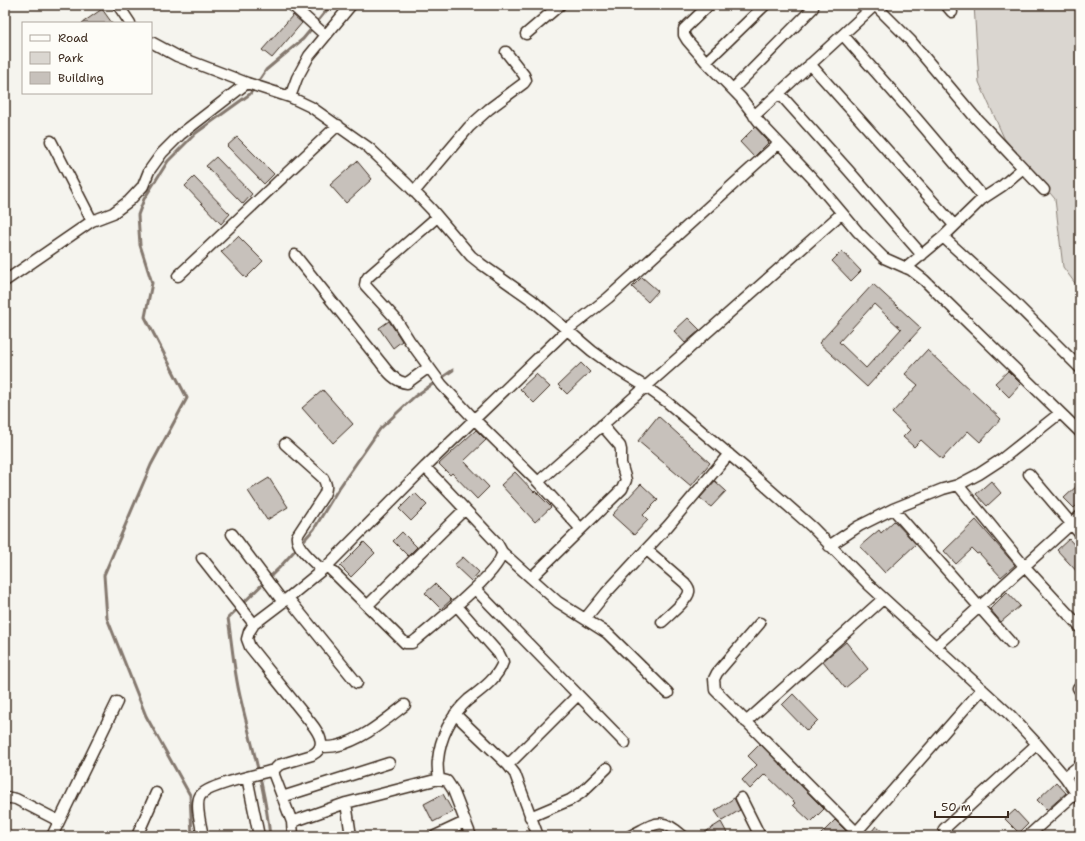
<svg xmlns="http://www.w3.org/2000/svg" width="1085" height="841" font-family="'Shantell Sans',sans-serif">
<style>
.green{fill:#dad6d0;stroke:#8a8077}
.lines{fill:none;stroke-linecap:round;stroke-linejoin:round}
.stream{stroke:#84786e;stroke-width:3}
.building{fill:#c7c1bb;stroke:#3b2a1e;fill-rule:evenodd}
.minor-casing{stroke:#3b2a1e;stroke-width:13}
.minor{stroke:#fdfcf7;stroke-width:10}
</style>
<rect width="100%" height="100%" fill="#f5f4ee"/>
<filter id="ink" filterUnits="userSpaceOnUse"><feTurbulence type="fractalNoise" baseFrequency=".025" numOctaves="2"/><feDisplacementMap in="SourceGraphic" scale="8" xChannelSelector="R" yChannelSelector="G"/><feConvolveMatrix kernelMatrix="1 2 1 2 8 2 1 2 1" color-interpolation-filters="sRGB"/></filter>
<g filter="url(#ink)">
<path class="green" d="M 974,5 L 1080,5 L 1080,290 L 1063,267 L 1055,199 L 1004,138 L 979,82 Z"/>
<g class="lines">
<path class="stream" d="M 192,836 L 190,795 L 146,716 L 107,618 L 104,575 L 151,465 L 187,398 L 145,317 L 152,283 L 140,245 L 138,215 L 144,199 L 168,161 L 196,133 L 250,94 L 266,70 L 303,39 L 331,5
M 270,836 C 265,788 251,743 240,696 C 234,671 232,644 228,618 L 279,568 L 314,529 L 337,491 L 380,429 L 414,397 L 453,370"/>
</g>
<path class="building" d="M 102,9 L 112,23 L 82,23 Z
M 293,15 L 302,23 L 272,58 L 262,50 Z
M 755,127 L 769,142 L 754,157 L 740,142 Z
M 237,137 L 274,174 L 264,184 L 227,146 Z
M 216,157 L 252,194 L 243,204 L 206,166 Z
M 357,161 L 372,179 L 346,203 L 330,185 Z
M 194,177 L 230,214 L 221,224 L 185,186 Z
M 238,236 L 263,261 L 246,278 L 221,252 Z
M 842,251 L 861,271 L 851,281 L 832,261 Z
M 642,277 L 658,291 L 648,302 L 632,287 Z
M 873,284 L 921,328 L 867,387 L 819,343 ZM 874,304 L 901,329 L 866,368 L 839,342 Z
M 688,318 L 700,330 L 685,343 L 674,331 Z
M 389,321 L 402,341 L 393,348 L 379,328 Z
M 927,350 L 1001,419 L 980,442 L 968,431 L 942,459 L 921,440 L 914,447 L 903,437 L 910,430 L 892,413 L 918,385 L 905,374 Z
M 581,363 L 590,372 L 567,394 L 558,385 Z
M 1008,371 L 1021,384 L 1009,397 L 995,383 Z
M 536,374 L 550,387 L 534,403 L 520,389 Z
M 323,390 L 353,424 L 333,443 L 302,408 Z
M 658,416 L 710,463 L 691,486 L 638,441 Z
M 476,430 L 486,440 L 464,461 L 489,487 L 477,499 L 452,473 L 450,475 L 439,464 Z
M 515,472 L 534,492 L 535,491 L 551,507 L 535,522 L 501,485 Z
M 269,478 L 288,507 L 267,520 L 248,491 Z
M 715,481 L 726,491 L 711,507 L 700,498 Z
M 991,481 L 1001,493 L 987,506 L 976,494 Z
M 1080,483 L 1080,502 L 1074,508 L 1064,498 Z
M 641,484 L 658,500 L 643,515 L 648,520 L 634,535 L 612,515 Z
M 415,493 L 427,505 L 411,521 L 399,509 Z
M 976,520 L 1015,565 L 1001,577 L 979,553 L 977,554 L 972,549 L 956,564 L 944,551 Z
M 894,521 L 916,544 L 885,573 L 860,546 L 879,530 L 881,533 Z
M 402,532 L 417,547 L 408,556 L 393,541 Z
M 1069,539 L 1080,551 L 1080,575 L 1057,550 Z
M 364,542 L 375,553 L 351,577 L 340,566 Z
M 463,557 L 479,572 L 471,581 L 454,565 Z
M 435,584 L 451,600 L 441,609 L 425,593 Z
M 1007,592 L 1020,606 L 1001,622 L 990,609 Z
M 846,642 L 868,669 L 845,688 L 823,661 Z
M 793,694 L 818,720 L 807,731 L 782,705 Z
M 760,744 L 824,809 L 811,822 L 793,805 L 795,803 L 765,774 L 750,789 L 742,780 L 757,765 L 748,756 Z
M 1056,782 L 1066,793 L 1047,810 L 1037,800 Z
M 443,794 L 453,812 L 433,822 L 424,804 Z
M 734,798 L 740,810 L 722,821 L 715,811 Z
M 1015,810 L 1028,824 L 1019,833 L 1005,819 Z
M 835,820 L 846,831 L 840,836 L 819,836 Z
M 721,822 L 727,833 L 723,836 L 699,836 Z
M 876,826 L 887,836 L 868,836 Z"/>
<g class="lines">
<g class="minor-casing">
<path id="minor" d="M 118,5 L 130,23
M 292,5 L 325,35
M 709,5 L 684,29 L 684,35 L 687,40 L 706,62 L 741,98 L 760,123 L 815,181 L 858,232 L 884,258 L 911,270 L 924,280 L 1080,432
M 875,5 L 910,40 L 973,115 L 1044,190
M 946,5 L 952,12
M 526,34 L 560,5
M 843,35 L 917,119 L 984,198
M 151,42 L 177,56 L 247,83 L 290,97 L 311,107 L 369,148 L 407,184 L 432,210 L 471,256 L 481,264 L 532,300 L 592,351 L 620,371 L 646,387 L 667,402 L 744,467 L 812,527 L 869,585 L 1010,715 L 1037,744 L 1065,777 L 1080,799
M 706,62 L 765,5
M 810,64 L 954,225
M 733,89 L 813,8
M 779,93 L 849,171 L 922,255
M 290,97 L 297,78 L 309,56 L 351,5
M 754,116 L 875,5
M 51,141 L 92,221
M 414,192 L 469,127 L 489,109 L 524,83 L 526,80 L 524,75 L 506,52
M 437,217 L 368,277 L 366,280 L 365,285 L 395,318 L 409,340 L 442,385 L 474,419 L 538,482 L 581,529
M 943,237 L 1012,300 L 1080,368
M 295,255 L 381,363 C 387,371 395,382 407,383 L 429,367
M 906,268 L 943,237 L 982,199 L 1002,186 L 1023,168
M 178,276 L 338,125
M 5,281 L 92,221 L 113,213 L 129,201 L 143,186 L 149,171 L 162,153 L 181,134 L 247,83
M 285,444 L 323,478 C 327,485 327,488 324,495 L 297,536 C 295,547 314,562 322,570
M 1029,474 L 1080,534
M 538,482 L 842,213
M 958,485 L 1024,566 L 1080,627
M 893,509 L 1011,643
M 232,534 L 283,602
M 829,546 L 859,526 L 893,509 L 943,489 L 958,485 L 979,474 L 1002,459 L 1060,413
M 647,550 L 685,583 C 687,586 690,588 689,592 C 688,600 668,616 662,622
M 502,552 L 558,602 L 607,633 L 668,693
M 202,558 L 254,624
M 327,566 L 405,643 L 412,643 L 417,639 C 433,625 502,571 502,552 L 497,543 L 425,467
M 531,578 L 622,489 L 626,480 L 621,463 L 621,450 L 620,446 L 602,425
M 475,589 L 625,743
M 288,598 L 357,683
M 368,605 L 465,509
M 585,619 L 606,593 L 668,526 L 729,454
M 760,623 L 717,673 L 714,679 L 715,690 L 856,832
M 936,646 L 1080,516
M 1078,688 L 1080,691
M 455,714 L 508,765 L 515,774 L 538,836
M 746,722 L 883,599
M 321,747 C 325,747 331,747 336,746 C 362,740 384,721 405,705
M 508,765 L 578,695
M 274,770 L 274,775 L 292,822 L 293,836
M 247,777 L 259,836
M 1065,777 L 1080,765
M 439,779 C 438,773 437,766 438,760 C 440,738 451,715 468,700 C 481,690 498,678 503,662 L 499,654 L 456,605
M 282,797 L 389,763
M 5,798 L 11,798 L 16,799 L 59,821
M 741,798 L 760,836
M 346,803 L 351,836
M 530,817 L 570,800 L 581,793 L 607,768
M 292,822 L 346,803 L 439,779 L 447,781 L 453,790 L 471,836
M 944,829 L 1037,744
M 52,836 L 117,702
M 137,836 L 156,793
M 203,836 C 201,826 195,804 200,796 C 207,785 260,774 274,770 L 279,765 L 312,755 C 328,747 319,733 311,723 L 250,647 L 247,639 L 249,632 L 254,624 L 283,602 L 327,566 L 425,467 L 567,330 L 608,298 L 779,143
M 435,836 L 465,822
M 630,836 C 655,824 660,815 683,836
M 853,836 L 982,689
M 1028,836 L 1076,793"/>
</g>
<use href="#minor" class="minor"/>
</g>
</g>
<rect width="1085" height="841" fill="none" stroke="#fdfcf7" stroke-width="20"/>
<rect x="10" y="10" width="1065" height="821" fill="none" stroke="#3b2a1e" stroke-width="1.5" filter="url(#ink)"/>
<rect x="22" y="22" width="130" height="72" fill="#fdfcf7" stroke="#afa8a0"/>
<rect x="30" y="35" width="20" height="6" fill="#fdfcf7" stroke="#afa8a0"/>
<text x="58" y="42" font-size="12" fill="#3b2a1e">Road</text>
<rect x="30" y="52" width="20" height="12" fill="#dad6d0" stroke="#afa8a0"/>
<text x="58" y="62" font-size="12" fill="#3b2a1e">Park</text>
<rect x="30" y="72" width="20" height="12" fill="#c7c1bb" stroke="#afa8a0"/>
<text x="58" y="82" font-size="12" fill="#3b2a1e">Building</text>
<path d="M935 811v6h73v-6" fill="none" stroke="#3b2a1e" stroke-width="2"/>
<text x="941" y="811" font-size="12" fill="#3b2a1e" stroke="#fdfcf7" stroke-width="3" paint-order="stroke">50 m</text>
</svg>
